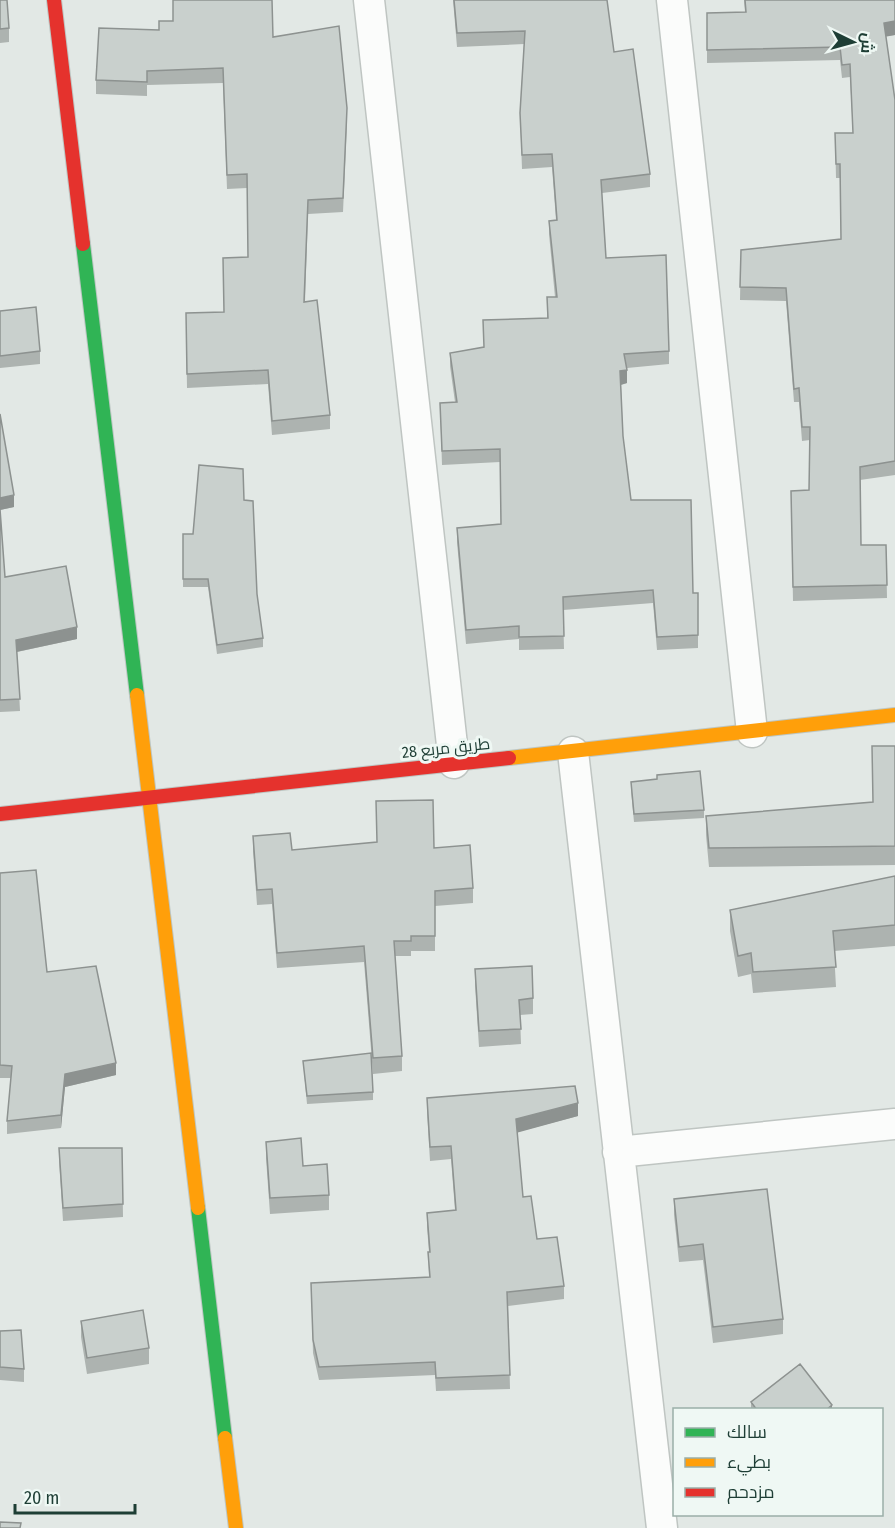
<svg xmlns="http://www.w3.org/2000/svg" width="895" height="1528" font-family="'Fira Sans Condensed',Cairo,sans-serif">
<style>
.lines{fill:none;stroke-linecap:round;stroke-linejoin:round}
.street-casing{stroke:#bfc5c2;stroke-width:33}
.fast-casing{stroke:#bdc6c3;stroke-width:16}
.slow-casing{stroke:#bdc6c3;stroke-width:16}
.jam-casing{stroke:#bdc6c3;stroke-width:16}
.street{stroke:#fbfcfb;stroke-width:30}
.fast{stroke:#30b455;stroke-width:14}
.slow{stroke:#ff9f0a;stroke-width:14}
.jam{stroke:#e5322d;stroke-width:14}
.wall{fill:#adb3b0}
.shaded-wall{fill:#8d9290}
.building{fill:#c9d0cd;stroke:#8d9290;stroke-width:1.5}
.labels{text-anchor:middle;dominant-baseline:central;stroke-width:6;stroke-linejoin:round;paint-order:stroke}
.street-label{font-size:16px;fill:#1e3e35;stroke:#eff8f4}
</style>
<rect width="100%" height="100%" fill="#e2e8e5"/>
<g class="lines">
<g class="street-casing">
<path id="street" d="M 369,0 L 454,763
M 672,0 L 752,732
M 573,752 L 662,1528
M 618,1152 L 895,1124"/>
</g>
<g class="fast-casing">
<path id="fast" d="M 83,244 L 137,695
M 198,1208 L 225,1438"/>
</g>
<g class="slow-casing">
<path id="slow" d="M 137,695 L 198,1208
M 509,758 L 895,715
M 225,1438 L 236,1528"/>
</g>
<g class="jam-casing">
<path id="jam" d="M 54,0 L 83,244
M 0,814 L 509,758"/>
</g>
<use href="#street" class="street"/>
<use href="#fast" class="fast"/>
<use href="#slow" class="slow"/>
<use href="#jam" class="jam"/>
</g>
<path class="wall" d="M 0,0 L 9,28 L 9,42 L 0,43 Z
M 453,0 L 607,0 L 614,52 L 650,174 L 650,187 L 602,193 L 606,258 L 669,351 L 669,364 L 627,368 L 627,383 L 621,385 L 623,436 L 631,500 L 693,593 L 698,593 L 698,648 L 657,650 L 653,603 L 563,610 L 564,649 L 519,650 L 519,639 L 466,644 L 457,542 L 457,528 L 501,524 L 500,462 L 442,465 L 440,403 L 455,402 L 450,366 L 450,353 L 484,347 L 483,320 L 547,318 L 547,297 L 555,297 L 549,234 L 549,221 L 556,220 L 552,167 L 522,169 L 520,113 L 524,44 L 457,47 Z
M 744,0 L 895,0 L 895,35 L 886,36 L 895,100 L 895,475 L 860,480 L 861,545 L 886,545 L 887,598 L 793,601 L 791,491 L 809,490 L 810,440 L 802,441 L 799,402 L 794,402 L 786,301 L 740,300 L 741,250 L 841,239 L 840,178 L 836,178 L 835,133 L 853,133 L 850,77 L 842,78 L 840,60 L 707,63 L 707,13 L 745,12 Z
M 273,37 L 347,122 L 343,212 L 308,214 L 305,302 L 330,415 L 330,429 L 272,435 L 268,384 L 187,388 L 186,327 L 224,312 L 248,257 L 247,188 L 227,189 L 223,83 L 147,85 L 147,96 L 96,94 L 96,80 Z
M 0,311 L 40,351 L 40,364 L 0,368 Z
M 0,414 L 14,507 L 0,510 L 5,577 L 77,639 L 17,652 L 20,711 L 0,712 Z
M 244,500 L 263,638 L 263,647 L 217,654 L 208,587 L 183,587 L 183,534 L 193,534 Z
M 895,746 L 895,865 L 709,867 L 706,835 L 706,816 L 873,802 Z
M 631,782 L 704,810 L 704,818 L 634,822 L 631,790 Z
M 253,836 L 292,850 L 434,848 L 473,888 L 473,903 L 435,906 L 435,951 L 411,951 L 411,956 L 395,956 L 402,1056 L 402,1071 L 373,1074 L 364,962 L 277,968 L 272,904 L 257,905 L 253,851 Z
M 0,873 L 47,972 L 116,1075 L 65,1087 L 61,1128 L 7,1134 L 7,1121 L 11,1078 L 0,1078 Z
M 895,876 L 895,946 L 834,951 L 836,987 L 753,993 L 751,974 L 738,977 L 730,931 L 730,910 Z
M 475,969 L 533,998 L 533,1014 L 520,1015 L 521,1044 L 479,1047 L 475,985 Z
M 303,1061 L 373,1092 L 373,1100 L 307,1104 Z
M 427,1098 L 578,1116 L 517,1132 L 523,1197 L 537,1239 L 564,1286 L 564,1299 L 508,1306 L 510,1389 L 436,1391 L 435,1375 L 319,1380 L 313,1353 L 311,1283 L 429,1277 L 428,1252 L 429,1252 L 427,1227 L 427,1213 L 455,1210 L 451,1159 L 430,1161 L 427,1112 Z
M 266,1142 L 303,1166 L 329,1195 L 329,1210 L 270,1214 L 266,1158 Z
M 59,1148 L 122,1148 L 123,1217 L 63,1221 L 59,1161 Z
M 674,1199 L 783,1319 L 783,1334 L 713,1343 L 703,1260 L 679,1262 L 674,1215 Z
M 81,1321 L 149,1348 L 149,1364 L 87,1374 L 81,1337 Z
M 0,1331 L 24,1369 L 24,1382 L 0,1380 Z
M 751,1402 L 832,1410 L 751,1410 Z"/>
<path class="shaded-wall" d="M 895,21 L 895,35 L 884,37 L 884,23 Z
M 627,370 L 627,383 L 620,385 L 620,371 Z
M 14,495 L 14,507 L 0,510 L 0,498 Z
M 77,627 L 77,639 L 16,652 L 16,640 Z
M 116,1063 L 116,1075 L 65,1087 L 61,1128 L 61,1115 L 65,1074 Z
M 578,1103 L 578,1116 L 516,1133 L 516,1119 Z
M 832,1405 L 832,1410 L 826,1410 Z"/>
<path class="building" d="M 0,0 L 7,0 L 9,28 L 0,29 Z
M 173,0 L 272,0 L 273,37 L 339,26 L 347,108 L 343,198 L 308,200 L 304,302 L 317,300 L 330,415 L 272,421 L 268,370 L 187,374 L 186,313 L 224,312 L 223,258 L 248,257 L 247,174 L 227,175 L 223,68 L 147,71 L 147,82 L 96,80 L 99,28 L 159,30 L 159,21 L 173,21 Z
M 454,0 L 607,0 L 614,52 L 633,49 L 650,174 L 601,180 L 606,258 L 666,255 L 669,351 L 624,354 L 627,370 L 620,371 L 623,436 L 631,500 L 691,500 L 693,593 L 698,593 L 698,635 L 657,637 L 653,590 L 563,597 L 564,636 L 519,637 L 519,626 L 466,630 L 457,528 L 501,524 L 500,449 L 442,451 L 440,403 L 457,402 L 450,353 L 484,347 L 483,320 L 548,318 L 547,297 L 557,297 L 549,221 L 557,220 L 552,154 L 522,155 L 520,113 L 525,31 L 457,33 Z
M 745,0 L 895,0 L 895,21 L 884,23 L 895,100 L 895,461 L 860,467 L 861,545 L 886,545 L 887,585 L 793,587 L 791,491 L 809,490 L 810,427 L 802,427 L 799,388 L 794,389 L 786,288 L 740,287 L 741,250 L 841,239 L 840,164 L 836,164 L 835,133 L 853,133 L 850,64 L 842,65 L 840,47 L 707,50 L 707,13 L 746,12 Z
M 36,307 L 40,351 L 0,356 L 0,311 Z
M 0,414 L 14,495 L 0,498 Z
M 199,465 L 243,469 L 244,500 L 253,501 L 257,594 L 263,638 L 217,645 L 208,579 L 183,579 L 183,534 L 193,534 Z
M 0,509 L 5,577 L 66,566 L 77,627 L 16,640 L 20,699 L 0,700 Z
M 872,746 L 895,746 L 895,846 L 709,848 L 706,816 L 873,802 Z
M 700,771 L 704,810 L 634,814 L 631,782 L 657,779 L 657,775 Z
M 433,800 L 434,848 L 470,845 L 473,888 L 435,891 L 435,936 L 411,936 L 411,941 L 394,941 L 402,1056 L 373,1058 L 364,946 L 277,953 L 272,889 L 257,890 L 253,836 L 290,833 L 292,850 L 377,842 L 376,801 Z
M 36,870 L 47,972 L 96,966 L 116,1063 L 65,1074 L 61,1115 L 7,1121 L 12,1066 L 0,1065 L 0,873 Z
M 895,876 L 895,925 L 833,931 L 836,967 L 753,972 L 751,953 L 738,956 L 730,910 Z
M 532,966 L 533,998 L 519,1000 L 521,1029 L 479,1031 L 475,969 Z
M 371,1053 L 373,1092 L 307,1096 L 303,1061 Z
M 575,1086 L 578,1103 L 516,1119 L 523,1197 L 531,1196 L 537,1239 L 557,1237 L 564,1286 L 507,1292 L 510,1375 L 436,1378 L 435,1362 L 319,1367 L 313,1340 L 311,1283 L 430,1277 L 428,1252 L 430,1252 L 427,1213 L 456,1210 L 451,1146 L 430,1147 L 427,1098 Z
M 301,1138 L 303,1166 L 327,1164 L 329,1195 L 270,1198 L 266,1142 Z
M 59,1148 L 122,1148 L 123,1204 L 63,1208 Z
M 767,1189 L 783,1319 L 713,1327 L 703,1244 L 679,1247 L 674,1199 Z
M 143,1310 L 149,1348 L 87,1358 L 81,1321 Z
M 21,1330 L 24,1369 L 0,1367 L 0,1331 Z
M 800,1364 L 832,1405 L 826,1410 L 757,1410 L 751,1402 Z
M 0,1522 L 21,1523 L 20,1528 L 0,1528 Z"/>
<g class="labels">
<g class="street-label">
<text transform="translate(446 748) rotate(-6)">طريق مربع 28</text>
</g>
</g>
<rect x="673" y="1408" width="210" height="108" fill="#eff8f4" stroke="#9baea8" stroke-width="1.5"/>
<rect x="685" y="1428" width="30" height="9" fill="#30b455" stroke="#9baea8" stroke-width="1.5"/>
<text x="727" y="1438" font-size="18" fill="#1e3e35">سالك</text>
<rect x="685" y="1458" width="30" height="9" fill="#ff9f0a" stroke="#9baea8" stroke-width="1.5"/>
<text x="727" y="1468" font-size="18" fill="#1e3e35">بطيء</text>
<rect x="685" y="1488" width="30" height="9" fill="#e5322d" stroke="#9baea8" stroke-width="1.5"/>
<text x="727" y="1498" font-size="18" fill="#1e3e35">مزدحم</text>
<g transform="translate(853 42) rotate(95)" stroke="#eff8f4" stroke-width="4.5" paint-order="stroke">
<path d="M0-4.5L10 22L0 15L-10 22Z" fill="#1e3e35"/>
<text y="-9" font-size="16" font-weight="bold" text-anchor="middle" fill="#1e3e35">ش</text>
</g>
<path d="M15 1504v9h120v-9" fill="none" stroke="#1e3e35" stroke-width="3"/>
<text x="24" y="1504" font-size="18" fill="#1e3e35" stroke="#eff8f4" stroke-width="4.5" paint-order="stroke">20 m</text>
</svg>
